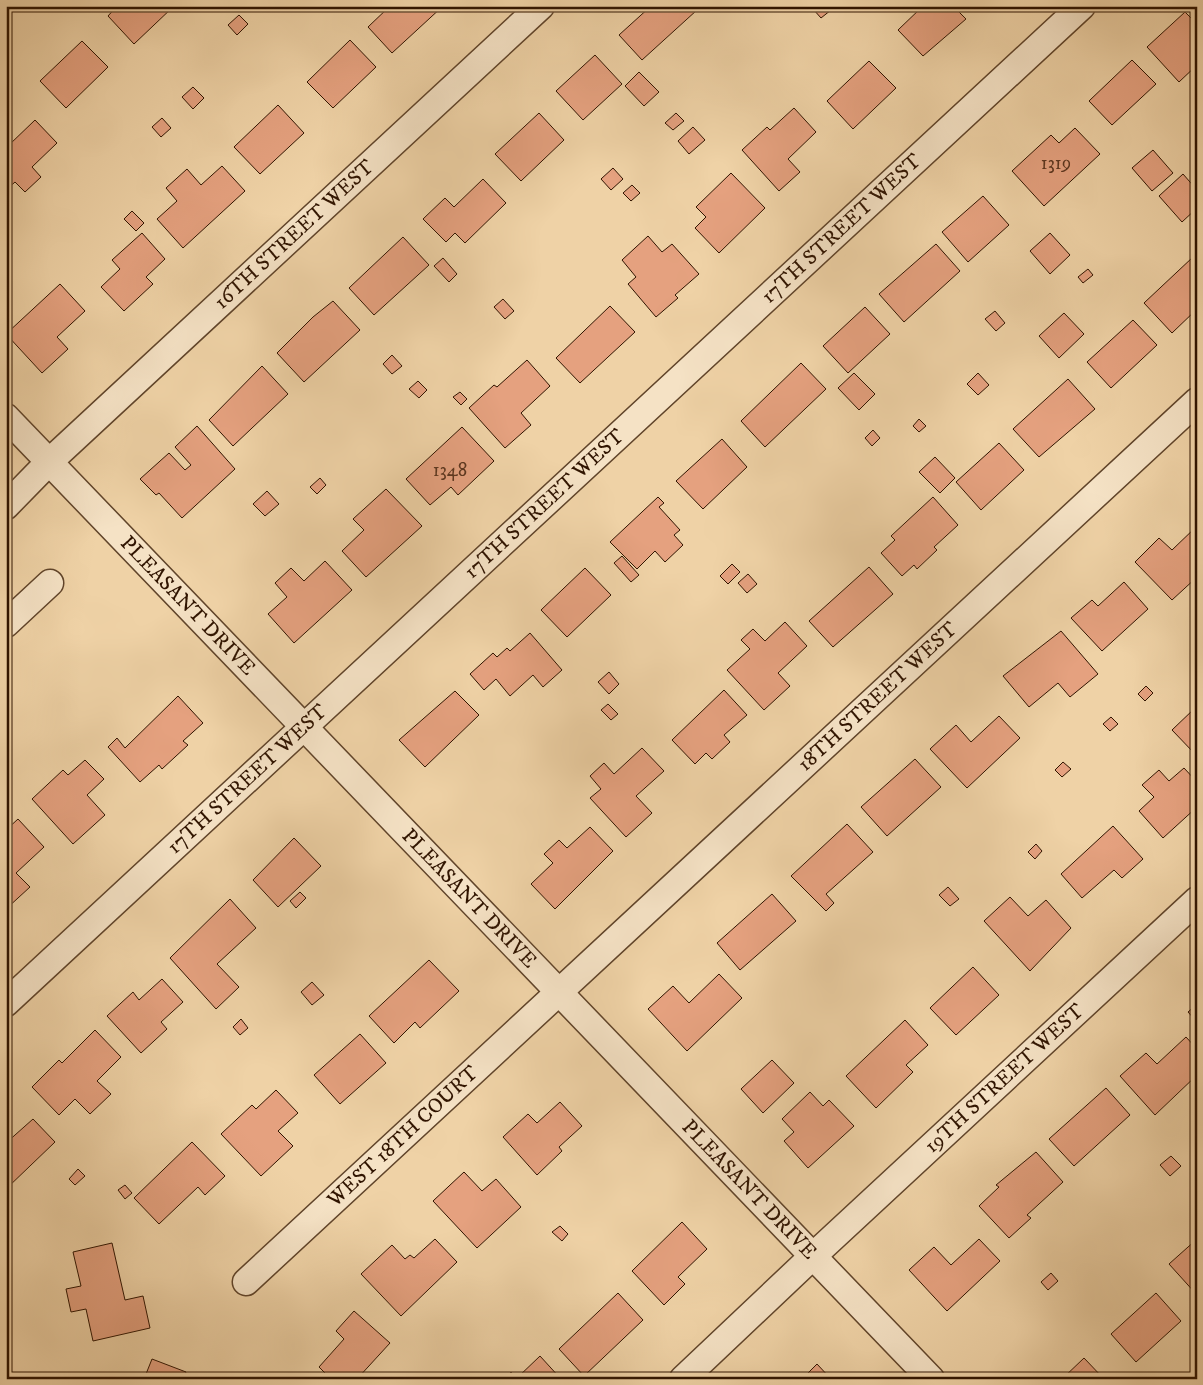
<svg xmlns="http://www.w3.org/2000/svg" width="1203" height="1385" font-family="'IM FELL DW Pica',serif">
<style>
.building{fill:#e5a17f;stroke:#301400}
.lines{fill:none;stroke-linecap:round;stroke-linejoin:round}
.minor-casing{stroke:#60442a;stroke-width:29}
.minor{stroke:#f5e2c5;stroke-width:26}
.labels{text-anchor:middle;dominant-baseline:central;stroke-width:5;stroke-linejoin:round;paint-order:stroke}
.number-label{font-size:19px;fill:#5d3720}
.street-label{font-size:21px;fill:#301400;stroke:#f5e2c5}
</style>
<rect width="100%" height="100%" fill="#efd2a6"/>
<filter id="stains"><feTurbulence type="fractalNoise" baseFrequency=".004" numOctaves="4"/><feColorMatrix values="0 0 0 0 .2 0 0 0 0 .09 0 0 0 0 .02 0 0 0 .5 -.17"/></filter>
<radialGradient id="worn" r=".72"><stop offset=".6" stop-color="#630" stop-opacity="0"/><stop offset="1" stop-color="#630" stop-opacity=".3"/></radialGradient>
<path class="building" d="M 117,6 L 174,6 L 134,44 L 108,16 Z
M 390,6 L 443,6 L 392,53 L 368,27 Z
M 651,6 L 694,6 L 697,10 L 642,60 L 619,35 Z
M 815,6 L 827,6 L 831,10 L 821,18 L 813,9 Z
M 923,6 L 953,6 L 966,19 L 923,56 L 898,30 Z
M 1185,12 L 1191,18 L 1197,12 L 1197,65 L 1179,82 L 1147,47 Z
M 239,15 L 248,24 L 237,35 L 228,25 Z
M 350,40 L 376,67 L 333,108 L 307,82 Z
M 82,41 L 108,67 L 66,108 L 40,81 Z
M 595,55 L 622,84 L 583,120 L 556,91 Z
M 1132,60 L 1156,84 L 1112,125 L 1089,101 Z
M 869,61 L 896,88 L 853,129 L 827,101 Z
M 639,72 L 659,92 L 644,106 L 625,86 Z
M 193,87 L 204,98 L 193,109 L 182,97 Z
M 278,105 L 304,133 L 260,174 L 234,147 Z
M 794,108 L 816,132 L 788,159 L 800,172 L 779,191 L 742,150 L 767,127 L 770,130 Z
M 539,113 L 564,140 L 521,181 L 495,154 Z
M 676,113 L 684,121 L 673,130 L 665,123 Z
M 162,118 L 171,128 L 161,137 L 152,127 Z
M 35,120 L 57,143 L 32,167 L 41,177 L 25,192 L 15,182 L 6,190 L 6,143 L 9,145 Z
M 693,127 L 705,140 L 689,154 L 678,141 Z
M 1075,128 L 1100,154 L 1044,206 L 1012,171 L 1051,135 L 1059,143 Z
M 1153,150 L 1173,173 L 1152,191 L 1132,168 Z
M 222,166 L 245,191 L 183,248 L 157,219 L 177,201 L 166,188 L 187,169 L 201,185 Z
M 613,168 L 623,179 L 611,190 L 601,179 Z
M 731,173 L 765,208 L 719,253 L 695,228 L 706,217 L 696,207 Z
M 1183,174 L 1197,190 L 1197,208 L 1182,222 L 1159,196 Z
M 483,179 L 506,203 L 465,243 L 455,233 L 446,242 L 423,219 L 445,198 L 454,207 Z
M 632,185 L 640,193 L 631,201 L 623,193 Z
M 983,196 L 1009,225 L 968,262 L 942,232 Z
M 132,211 L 144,223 L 136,231 L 124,219 Z
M 142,233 L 165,259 L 146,277 L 153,284 L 124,311 L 101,287 L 120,269 L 112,260 Z
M 1050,233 L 1070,255 L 1050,274 L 1030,251 Z
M 648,236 L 662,252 L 672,244 L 699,274 L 675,295 L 678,298 L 656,317 L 628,284 L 636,277 L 622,260 Z
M 403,237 L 429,265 L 374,315 L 349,288 Z
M 936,244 L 960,271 L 904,322 L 879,294 Z
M 1193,257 L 1197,261 L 1197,309 L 1172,333 L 1144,303 Z
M 443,258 L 457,274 L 449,282 L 434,266 Z
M 1088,269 L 1093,275 L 1083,283 L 1078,277 Z
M 60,284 L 85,311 L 57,337 L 68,349 L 42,373 L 6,334 Z
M 503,299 L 514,311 L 505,319 L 494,307 Z
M 333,301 L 360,330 L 304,382 L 277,353 L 313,317 Z
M 610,306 L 635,332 L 580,383 L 556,358 Z
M 865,307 L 890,334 L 848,373 L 823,346 Z
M 995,311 L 1005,323 L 996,331 L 985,319 Z
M 1064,313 L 1084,334 L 1059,358 L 1039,336 Z
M 1133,320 L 1157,345 L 1111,388 L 1087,362 Z
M 392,355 L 402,366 L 392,374 L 383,364 Z
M 527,360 L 550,386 L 521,413 L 531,425 L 505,448 L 469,408 L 494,385 L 497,387 Z
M 801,363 L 826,389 L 765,447 L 741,421 Z
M 262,366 L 288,394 L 233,446 L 209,420 Z
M 854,373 L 875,394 L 859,410 L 838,388 Z
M 978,373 L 989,385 L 978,395 L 967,384 Z
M 1068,379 L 1095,409 L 1039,457 L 1013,429 Z
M 418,381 L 427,390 L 419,398 L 409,389 Z
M 460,392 L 467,399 L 461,405 L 453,397 Z
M 919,419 L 926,426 L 919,432 L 913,426 Z
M 197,426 L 235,469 L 182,518 L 159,493 L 156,495 L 140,479 L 169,453 L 185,470 L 191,465 L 175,447 Z
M 462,427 L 494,461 L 458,495 L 451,487 L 430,505 L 406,479 Z
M 873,430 L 880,438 L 872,446 L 865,438 Z
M 722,439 L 747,467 L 703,509 L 676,481 Z
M 999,443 L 1024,470 L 981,510 L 956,482 Z
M 935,457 L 955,478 L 940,493 L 919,472 Z
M 320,478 L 326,485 L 317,494 L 310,487 Z
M 386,489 L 422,526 L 366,577 L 342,551 L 364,530 L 353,519 Z
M 267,491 L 279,504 L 265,516 L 253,504 Z
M 658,497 L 664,503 L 659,507 L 680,530 L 674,535 L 683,545 L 665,562 L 655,551 L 637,569 L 610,542 Z
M 933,497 L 958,525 L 934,547 L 937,550 L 917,569 L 914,565 L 902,576 L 881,553 L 895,540 L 891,536 Z
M 1197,526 L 1197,577 L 1172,600 L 1135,562 L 1159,538 L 1172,550 Z
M 622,556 L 639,575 L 631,582 L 614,563 Z
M 325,561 L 352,590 L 294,643 L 268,614 L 287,597 L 275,583 L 291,568 L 304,581 Z
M 732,564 L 740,572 L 728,584 L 720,576 Z
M 869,567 L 893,594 L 833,647 L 809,621 Z
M 585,568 L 611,595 L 567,637 L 541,610 Z
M 748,574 L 757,584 L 747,593 L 738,583 Z
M 1124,582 L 1148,609 L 1102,651 L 1071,618 L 1092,600 L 1098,606 Z
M 785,622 L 807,646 L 778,673 L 790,686 L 764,710 L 727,670 L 750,649 L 741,640 L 753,629 L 765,641 Z
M 1061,631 L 1098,674 L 1070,697 L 1058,683 L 1029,707 L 1003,676 Z
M 530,633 L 562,670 L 543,687 L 533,675 L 510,696 L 496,679 L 484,690 L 470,674 L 493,653 L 497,657 L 507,648 L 510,651 Z
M 609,672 L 619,684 L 609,694 L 598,682 Z
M 1146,686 L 1153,693 L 1145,701 L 1138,694 Z
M 724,690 L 747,715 L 724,735 L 730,742 L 712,759 L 706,753 L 695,764 L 672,740 Z
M 455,691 L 479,715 L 425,767 L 399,740 Z
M 178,696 L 203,723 L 183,741 L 188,745 L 162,769 L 159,765 L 140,782 L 108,747 L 117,738 L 125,748 Z
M 608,704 L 618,714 L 611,720 L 601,710 Z
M 1195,708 L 1197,710 L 1197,752 L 1195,754 L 1172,730 Z
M 999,716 L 1020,738 L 967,788 L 930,749 L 956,725 L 971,742 Z
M 1111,717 L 1118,724 L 1110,731 L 1103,724 Z
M 642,748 L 664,771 L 636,796 L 652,813 L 626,837 L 590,798 L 601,789 L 590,776 L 604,763 L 614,774 Z
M 915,759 L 941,787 L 887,836 L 861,807 Z
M 85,760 L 104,779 L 87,795 L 105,815 L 73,844 L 32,799 L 63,770 L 68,775 Z
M 1063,762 L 1071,769 L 1062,777 L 1055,770 Z
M 1184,768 L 1197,782 L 1197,807 L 1163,838 L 1139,811 L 1154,797 L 1142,785 L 1159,770 L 1169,781 Z
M 18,819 L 44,847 L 16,873 L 30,887 L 6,909 L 6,830 Z
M 847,824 L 873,852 L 826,894 L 834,903 L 826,911 L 791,876 Z
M 1113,826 L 1143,859 L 1122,878 L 1114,870 L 1082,898 L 1061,874 Z
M 590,827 L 613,851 L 555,909 L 531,884 L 553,863 L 544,854 L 559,840 L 567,848 Z
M 294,838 L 321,866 L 278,907 L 253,880 Z
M 1036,844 L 1042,851 L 1035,859 L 1028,852 Z
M 948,887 L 959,899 L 950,906 L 939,895 Z
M 300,892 L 306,898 L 296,908 L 290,901 Z
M 772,894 L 796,921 L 740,970 L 717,943 Z
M 1010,897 L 1028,916 L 1046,900 L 1071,928 L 1030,971 L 984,921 Z
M 230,899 L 256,928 L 217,964 L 239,987 L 216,1009 L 170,958 Z
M 429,960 L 459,991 L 420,1028 L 415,1022 L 394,1043 L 369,1016 Z
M 973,967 L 999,995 L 956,1035 L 930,1008 Z
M 719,974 L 742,998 L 687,1051 L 648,1009 L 673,986 L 689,1003 Z
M 162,979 L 183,1002 L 161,1022 L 167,1029 L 141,1053 L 107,1016 L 133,992 L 139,1000 Z
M 312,982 L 324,995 L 312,1005 L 301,992 Z
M 1197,1004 L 1197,1022 L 1188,1012 Z
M 241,1019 L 248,1028 L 240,1035 L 233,1027 Z
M 905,1020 L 928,1045 L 906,1065 L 913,1072 L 876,1108 L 846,1076 Z
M 95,1030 L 121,1057 L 97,1081 L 111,1094 L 90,1114 L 75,1099 L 59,1115 L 32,1087 L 59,1060 L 62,1063 Z
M 360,1034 L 386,1063 L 340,1104 L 314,1075 Z
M 1186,1037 L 1197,1049 L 1197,1075 L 1155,1115 L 1120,1076 L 1146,1053 L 1157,1064 Z
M 772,1060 L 794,1083 L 763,1113 L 741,1089 Z
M 1106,1088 L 1130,1115 L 1074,1166 L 1049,1139 Z
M 276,1090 L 298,1113 L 278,1131 L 293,1146 L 261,1176 L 221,1134 L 252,1105 L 256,1109 Z
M 810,1092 L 823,1106 L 829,1100 L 854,1126 L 808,1168 L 784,1141 L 794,1132 L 782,1119 Z
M 560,1102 L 582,1126 L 559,1147 L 562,1151 L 537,1175 L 503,1137 L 528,1114 L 537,1123 Z
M 33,1119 L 55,1142 L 6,1189 L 6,1143 Z
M 192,1142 L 225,1176 L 205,1195 L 198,1187 L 159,1224 L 134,1198 Z
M 1036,1152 L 1063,1182 L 1027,1215 L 1031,1218 L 1009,1238 L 979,1206 L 999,1187 L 996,1185 Z
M 1171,1156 L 1181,1166 L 1170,1176 L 1160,1165 Z
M 78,1169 L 85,1176 L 75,1185 L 69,1179 Z
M 464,1172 L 482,1191 L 496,1179 L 521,1207 L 477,1248 L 433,1201 Z
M 125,1185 L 132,1193 L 125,1199 L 118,1190 Z
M 682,1222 L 707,1249 L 678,1277 L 685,1284 L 664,1305 L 632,1271 Z
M 560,1226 L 568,1234 L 562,1241 L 552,1232 Z
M 435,1239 L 457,1262 L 401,1316 L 361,1274 L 392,1245 L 405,1259 L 410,1255 L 414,1258 Z
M 979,1239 L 1000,1261 L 947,1311 L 909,1270 L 934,1247 L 951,1265 Z
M 1197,1239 L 1197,1295 L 1169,1264 Z
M 112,1243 L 125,1300 L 143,1296 L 150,1328 L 93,1341 L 86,1309 L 71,1312 L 66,1289 L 81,1286 L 73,1252 Z
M 1051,1273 L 1058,1281 L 1048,1290 L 1041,1282 Z
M 618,1293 L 643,1320 L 584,1376 L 559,1349 Z
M 1156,1293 L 1181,1321 L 1136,1362 L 1111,1334 Z
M 354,1311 L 390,1343 L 357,1379 L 331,1379 L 319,1367 L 344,1339 L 336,1331 Z
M 540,1356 L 561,1379 L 504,1379 L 511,1372 L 517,1378 Z
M 1084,1358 L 1104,1379 L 1062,1379 Z
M 152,1359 L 186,1372 L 183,1379 L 144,1379 Z
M 817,1364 L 831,1379 L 802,1379 Z"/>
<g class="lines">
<g class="minor-casing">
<g id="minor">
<path id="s1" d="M 6,417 L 931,1379"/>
<path id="s2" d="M 6,506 L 49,462 L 541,6"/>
<path d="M 6,624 L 50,583"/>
<path id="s3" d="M 6,1003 L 1082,6"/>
<path id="s4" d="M 246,1282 L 1197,401"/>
<path id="s5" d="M 683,1379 L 813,1256 L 1197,900"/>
</g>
</g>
<use href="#minor" class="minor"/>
</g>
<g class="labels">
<g class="number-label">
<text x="1056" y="163">1319</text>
<text x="450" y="470">1348</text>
</g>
<g class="street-label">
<text stroke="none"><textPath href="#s3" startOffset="1139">17TH STREET WEST</textPath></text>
<text stroke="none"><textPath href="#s2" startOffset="396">16TH STREET WEST</textPath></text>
<text stroke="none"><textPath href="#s3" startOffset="734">17TH STREET WEST</textPath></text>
<text stroke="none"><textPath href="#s1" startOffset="262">PLEASANT DRIVE</textPath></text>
<text stroke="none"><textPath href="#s4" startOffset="861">18TH STREET WEST</textPath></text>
<text stroke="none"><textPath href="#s3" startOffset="329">17TH STREET WEST</textPath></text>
<text stroke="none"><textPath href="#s1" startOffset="668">PLEASANT DRIVE</textPath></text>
<text stroke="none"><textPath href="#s5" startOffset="440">19TH STREET WEST</textPath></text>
<text stroke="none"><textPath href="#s4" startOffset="214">WEST 18TH COURT</textPath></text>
<text stroke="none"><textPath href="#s1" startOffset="1072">PLEASANT DRIVE</textPath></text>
</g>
</g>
<rect width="1203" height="1385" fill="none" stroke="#efd2a6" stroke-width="25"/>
<rect x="8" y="8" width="1188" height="1370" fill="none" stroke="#301400" stroke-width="2.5"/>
<rect x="12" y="12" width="1178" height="1360" fill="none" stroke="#301400"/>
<rect width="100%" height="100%" filter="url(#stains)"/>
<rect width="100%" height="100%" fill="url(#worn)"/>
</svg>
